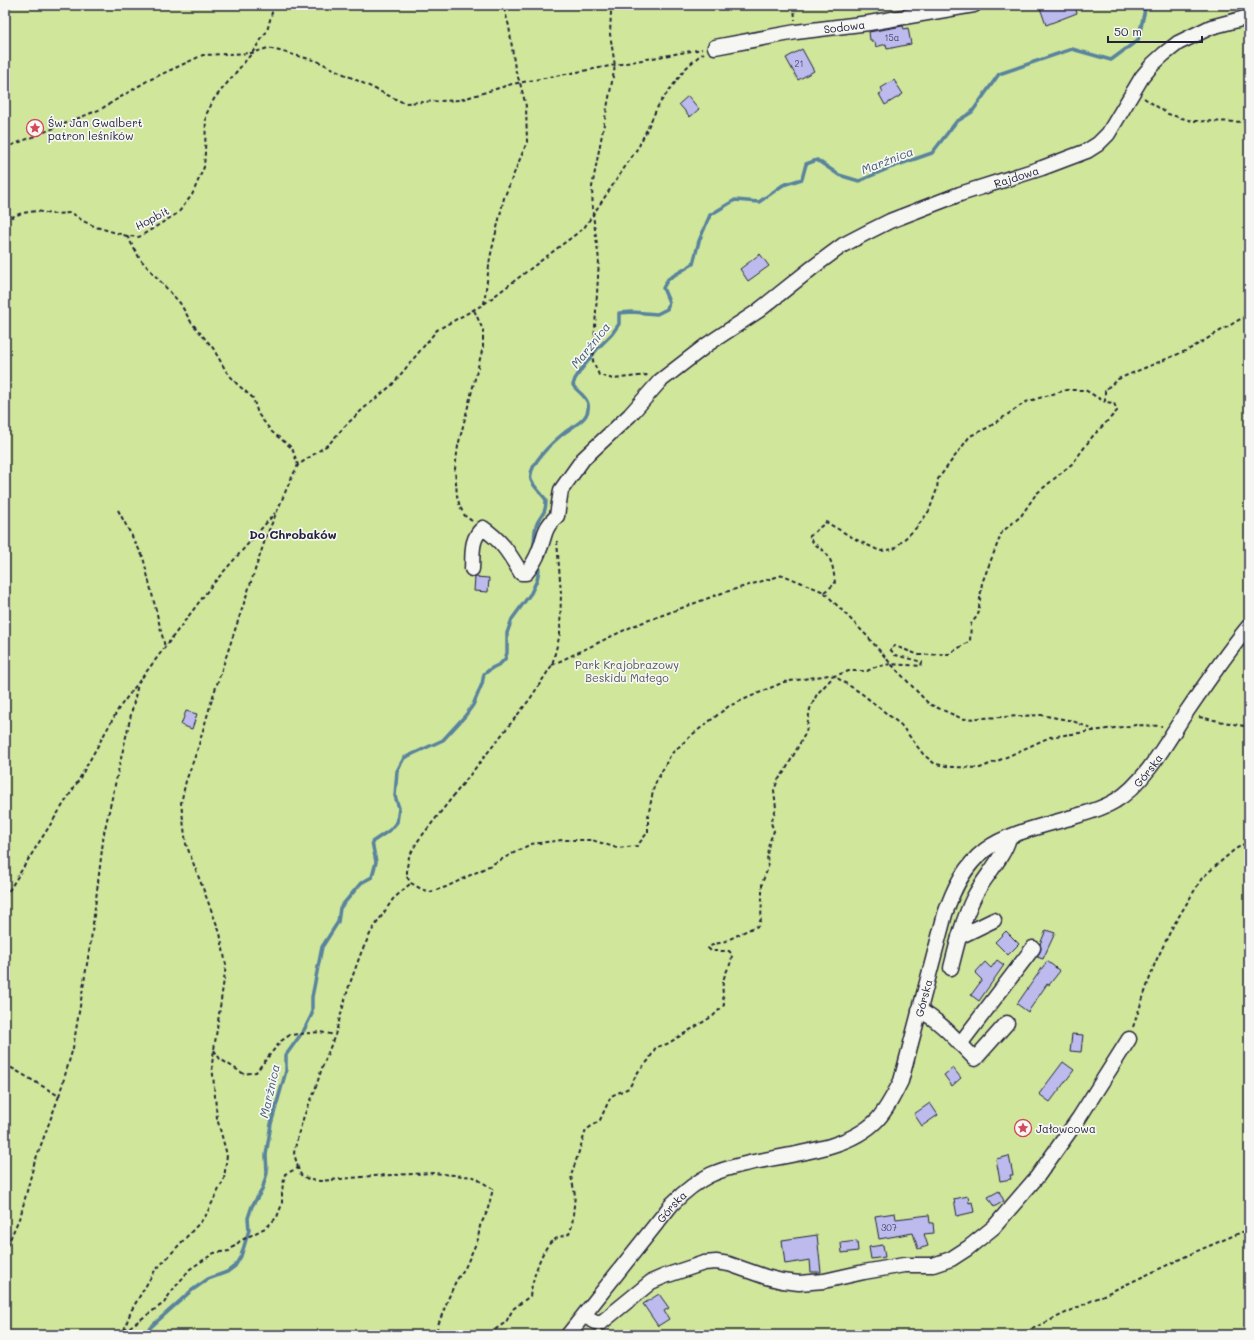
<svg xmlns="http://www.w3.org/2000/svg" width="1254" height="1340" font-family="Mali,sans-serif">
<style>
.green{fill:#d0e69b;stroke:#79846b}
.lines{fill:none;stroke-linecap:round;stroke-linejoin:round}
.stream{stroke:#59839d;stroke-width:3.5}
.building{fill:#bdbbed;stroke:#22223b}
.minor-casing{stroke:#22223b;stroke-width:17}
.path{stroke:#22223b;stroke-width:2;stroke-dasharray:4 3;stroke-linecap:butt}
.minor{stroke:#f6f6f2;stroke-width:14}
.labels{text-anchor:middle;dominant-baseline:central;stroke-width:3.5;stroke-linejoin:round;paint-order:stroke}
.number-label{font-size:9px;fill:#494868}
.street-label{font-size:11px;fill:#22223b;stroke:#f6f6f2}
.poi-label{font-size:11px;fill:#22223b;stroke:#f6f6f2;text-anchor:start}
.park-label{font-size:11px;fill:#4e5353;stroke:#f6f6f2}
.water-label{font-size:12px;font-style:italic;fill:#425b74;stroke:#f6f6f2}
.neighbourhood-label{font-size:12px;font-weight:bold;fill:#22223b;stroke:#f6f6f2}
</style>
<rect width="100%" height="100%" fill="#ebeaf1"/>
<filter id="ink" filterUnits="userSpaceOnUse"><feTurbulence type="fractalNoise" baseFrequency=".025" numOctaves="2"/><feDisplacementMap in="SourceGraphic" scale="8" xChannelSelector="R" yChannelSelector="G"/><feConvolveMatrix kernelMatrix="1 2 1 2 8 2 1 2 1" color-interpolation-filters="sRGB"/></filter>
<g filter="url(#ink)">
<path class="green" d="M 5,5 L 1249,5 L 1249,1335 L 5,1335 Z"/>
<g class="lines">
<path class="stream" d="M 533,548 C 535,541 534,532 536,526 C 540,514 546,516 546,500 C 542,494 533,486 531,480 C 527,465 554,441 564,433 C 570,428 579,424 584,418 C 587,415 589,409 588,404 C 586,395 577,392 573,385 L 575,379 L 581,370 L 598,348 L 612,334 L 619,324 L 619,313 L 632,312 L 657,314 L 667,309 L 669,302 L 663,288 L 668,279 L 693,264 L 699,241 L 710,215 L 735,200 L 759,202 L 783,185 L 802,179 L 806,164 L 817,160 L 839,175 L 859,181 L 892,167 L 932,153 L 956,122 L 972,112 L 999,74 L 1072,49 L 1111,60 L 1138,40 L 1146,5
M 140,1335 L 143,1334 L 191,1291 L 208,1279 L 227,1272 L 235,1266 L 241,1256 L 249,1230 L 248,1218 L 252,1206 L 262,1190 L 267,1173 L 266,1155 L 271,1124 L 286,1071 L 286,1055 L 304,1030 L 312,1014 L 312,997 L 322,947 L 338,922 L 340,908 L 361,883 L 372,877 L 376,862 L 372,842 L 390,830 L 397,822 L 399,808 L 395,796 L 397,771 L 404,758 L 443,740 L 465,716 L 473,705 L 482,684 L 484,674 L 492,668 L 500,664 L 505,659 L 507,653 L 507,633 L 512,619 L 531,593 L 537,580 L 539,570 L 537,563"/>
</g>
<path class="building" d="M 1039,5 L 1074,5 L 1077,13 L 1046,25 Z
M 903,26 L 904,29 L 908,28 L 911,44 L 887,49 L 886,44 L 876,47 L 875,42 L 872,43 L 872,40 L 870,40 L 869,32 Z
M 802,49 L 814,71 L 798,80 L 786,58 Z
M 894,80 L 903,94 L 885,105 L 879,94 L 883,92 L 881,88 Z
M 688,96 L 699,109 L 690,117 L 679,104 Z
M 760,254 L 769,266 L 748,281 L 740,269 Z
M 475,577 L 489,578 L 488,592 L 474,591 Z
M 186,711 L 197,714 L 192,729 L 181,725 Z
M 1046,930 L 1055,933 L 1043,959 L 1037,957 L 1041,949 L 1040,944 Z
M 1006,931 L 1019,944 L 1008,955 L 995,942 Z
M 997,960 L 1004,965 L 979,1001 L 971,995 L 982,980 L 975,973 L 985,962 L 991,968 Z
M 1047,961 L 1060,971 L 1049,985 L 1047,984 L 1028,1012 L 1017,1004 Z
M 1072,1034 L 1083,1035 L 1081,1052 L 1070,1051 Z
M 1063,1062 L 1074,1070 L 1050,1102 L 1039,1094 Z
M 953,1068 L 961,1078 L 952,1086 L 944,1075 Z
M 930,1103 L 938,1115 L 922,1126 L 914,1114 Z
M 1009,1156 L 1013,1175 L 1010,1175 L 1011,1179 L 1000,1181 L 996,1159 Z
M 999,1191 L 1004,1201 L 994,1207 L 988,1197 Z
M 968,1196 L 969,1203 L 972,1202 L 974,1212 L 957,1216 L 954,1199 Z
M 895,1213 L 896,1219 L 929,1215 L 930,1223 L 933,1223 L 934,1233 L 924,1234 L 928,1246 L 918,1249 L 913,1233 L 879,1239 L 875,1216 Z
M 817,1235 L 821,1272 L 811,1272 L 810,1260 L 785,1264 L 782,1240 Z
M 857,1241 L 858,1251 L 842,1253 L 841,1243 Z
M 883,1245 L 885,1257 L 871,1259 L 869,1247 Z
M 659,1294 L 669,1308 L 664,1311 L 669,1319 L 658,1326 L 643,1304 Z"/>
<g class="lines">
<g class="minor-casing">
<g id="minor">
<path id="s1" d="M 715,47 L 796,32 L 869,23 L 974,5"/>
<path id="s2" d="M 472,569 C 473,554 470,539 483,528 C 503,542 509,553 521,573 L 526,573 C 531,567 536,559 539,551 C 546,535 542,530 557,516 L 561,490 L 583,459 L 630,415 L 660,381 L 708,344 L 758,311 L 812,268 L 843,245 L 868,232 L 890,221 L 960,194 L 1042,168 L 1087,151 L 1098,144 L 1108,134 L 1142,77 L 1153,64 L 1164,54 L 1178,43 L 1211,27 L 1249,17"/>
<path d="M 959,937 L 994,920"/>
<path d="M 951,968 C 957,944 963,919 974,897 C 984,877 1003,859 1009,838"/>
<path d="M 919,1010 C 941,1021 958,1042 975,1059 L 1007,1023"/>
<path d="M 960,1044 L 1033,948"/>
<path d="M 584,1316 L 596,1322 L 602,1322 L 651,1282 L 665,1276 L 704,1263 L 716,1262 L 729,1264 L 766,1277 L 782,1281 L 799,1283 L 824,1281 L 864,1272 L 904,1265 L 933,1265 L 951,1259 L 968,1248 L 994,1227 L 1037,1177 L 1079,1118 L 1129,1039"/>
<path id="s3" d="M 568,1335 L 672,1204 C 683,1193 696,1182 710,1175 C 759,1153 839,1159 877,1120 C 887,1109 894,1095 901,1081 L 945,914 C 953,890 964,866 985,850 C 1007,833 1046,825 1073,817 C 1087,813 1102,809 1115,801 C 1143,785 1166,744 1183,717 C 1204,686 1225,655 1249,626"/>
</g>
</g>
<path class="path" d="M 613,5 L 611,12 L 610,34 L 615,66 L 592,187 L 593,214 L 599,260 L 593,361 L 599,375 L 613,379 L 646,375 L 648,376
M 794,5 L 795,20
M 1144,98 L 1168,114 L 1192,121 L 1249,122
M 5,148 L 101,109 L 147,81 L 203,55 L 252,53 L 268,48 L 317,61 L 404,103 L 460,100 L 512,84 L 702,49
M 5,221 L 9,218 L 22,213 L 37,211 L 51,214 L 72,213 L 83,221 L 96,227 L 127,236 L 139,237 L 178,213 L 192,195 L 204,167 L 205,153 L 206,115 L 214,99 L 252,53 L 267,31 L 274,5
M 127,236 L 140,259 L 180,303 L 191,322 L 213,348 L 226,371 L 237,384 L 253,398 L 258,414 L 272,432 L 292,448 L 298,465
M 484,304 L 490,258 L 504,198 L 527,142 L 526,106 L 520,83 L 515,69 L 509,26 L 503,5
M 118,510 L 143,557 L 165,647
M 472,521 L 465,516 L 460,507 L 457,496 L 455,469 L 458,446 L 483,347 L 483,330 L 474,310
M 557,541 L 561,593 L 560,634 L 552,665 L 530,699 L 417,842 L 409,857 L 407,867 L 407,877 L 411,883 L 421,889 L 430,892 L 446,887 L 485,868 L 531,844 L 563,840 L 592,840 L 617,848 L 637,846 L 648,832 L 648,817 L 654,786 L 671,754 L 693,734 L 729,706 L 784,682 L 829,675 L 834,676 L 861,693 L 901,725 L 923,754 L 935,764 L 953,767 L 980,768 L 1002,759 L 1050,737 L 1136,725 L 1162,726
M 824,592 L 835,584 C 834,573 833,562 826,553 C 820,547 815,546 809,537 L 826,522 L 838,529 L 857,540 L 880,551 L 894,549 L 917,527 L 929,511 L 937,489 L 938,479 L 970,436 L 989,427 L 1026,402 L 1066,390 L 1085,390 L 1105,402
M 552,665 L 633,626 L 722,593 L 783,575 L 824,592 L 868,637 L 891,664 L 929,704 L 963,719 L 1041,715 L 1073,721 L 1094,730
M 1199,717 L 1249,727
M 5,897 L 38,844 L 77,783 L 119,708 L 212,585 L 275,513
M 1133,1027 L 1155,963 L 1172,928 L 1202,878 L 1234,850 L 1249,841
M 214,1050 L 220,1059 L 244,1074 L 256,1072 L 281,1041 L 290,1035 L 320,1032 L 335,1035
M 5,1064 L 59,1096 L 34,1164 L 21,1214 L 5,1251
M 59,1096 L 73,1048 L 91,940 L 104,833 L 138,684
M 298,1168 L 294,1153 L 298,1135 L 304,1116 L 314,1093 L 322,1068 L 335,1035 L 349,986 L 361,953 L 371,932 L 393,899 L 411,883
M 124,1330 L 131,1311 L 154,1272 L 205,1217 L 224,1179 L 227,1155 L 217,1118 L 212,1064 L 226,965 L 220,933 L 186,844 L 181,803 L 186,781 L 197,751 L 213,696 L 266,537 L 290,481 L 298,465 L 329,444 L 345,426 L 363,409 L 392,385 L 437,330 L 484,304 L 584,228 L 639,146 L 659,104 L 686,68 L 698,57 L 704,53
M 110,1335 L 127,1329 L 164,1303 L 171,1292 L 190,1269 L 214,1253 L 229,1251 L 240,1241 L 267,1227 L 277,1217 L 282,1204 L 282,1190 L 285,1174 L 298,1168 L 301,1175 L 310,1180 L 320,1181 L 372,1176 L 433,1173 L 474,1177 L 493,1189 L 487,1212 L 480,1226 L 478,1239 L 465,1268 L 456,1281 L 448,1299 L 438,1325 L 436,1335
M 491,1335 L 493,1331 L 506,1322 L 513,1309 L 530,1296 C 532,1282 541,1247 554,1240 C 558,1237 564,1236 569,1234 L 572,1226 L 575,1195 L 571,1176 L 586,1130 L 600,1120 L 611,1096 L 629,1088 L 638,1072 L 648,1061 L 656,1047 L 667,1044 L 713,1016 L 724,1005 C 723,995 721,984 725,975 C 729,965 731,966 732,954 L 729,951 L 711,951 L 708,948 C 714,943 717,944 723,942 C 735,937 746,930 758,926 L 761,919 L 762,898 L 762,883 L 768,868 L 767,855 L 769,843 L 774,831 L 771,823 L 776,808 L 774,790 L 778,780 L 785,771 L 806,732 L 810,709 L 817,694 L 834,676 L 849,671 L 867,671 L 875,667 L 891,664 L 921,666 L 922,662 L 895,655 L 890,649 L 895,646 L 919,655 L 949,654 L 970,641 L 971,624 L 978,615 L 982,583 L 1002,532 L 1021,516 L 1036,494 L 1073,463 L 1092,437 L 1117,411 L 1114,403 L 1105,402 L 1105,390 L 1118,379 L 1188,350 L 1249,314
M 1019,1335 L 1195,1252 L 1249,1229"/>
<use href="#minor" class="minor"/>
</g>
</g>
<defs>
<g id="sight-ring" transform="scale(0.9)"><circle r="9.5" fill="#f6f6f2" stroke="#d1495b" stroke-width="1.5"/><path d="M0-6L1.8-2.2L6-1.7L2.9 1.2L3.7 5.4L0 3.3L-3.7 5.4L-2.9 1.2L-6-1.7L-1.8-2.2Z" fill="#d1495b"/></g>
</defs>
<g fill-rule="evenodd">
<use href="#sight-ring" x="35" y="128"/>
<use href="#sight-ring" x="1023" y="1128"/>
</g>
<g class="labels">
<g class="number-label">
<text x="892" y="37">15a</text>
<text x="799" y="63">21</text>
<text x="889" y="1227">307</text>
</g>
<g class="street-label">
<text stroke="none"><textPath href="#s1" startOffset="131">Sodowa</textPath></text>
<text stroke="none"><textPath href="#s2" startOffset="763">Rajdowa</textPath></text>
<text transform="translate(152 218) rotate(-28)">Hopbit</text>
<text stroke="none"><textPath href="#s3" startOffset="873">Górska</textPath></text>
<text stroke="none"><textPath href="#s3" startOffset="525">Górska</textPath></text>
<text stroke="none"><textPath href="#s3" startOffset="165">Górska</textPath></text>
</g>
<g class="poi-label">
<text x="48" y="122">Św. Jan Gwalbert<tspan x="48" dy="13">patron leśników</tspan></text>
<text x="1036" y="1128">Jałowcowa</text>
</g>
<g class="park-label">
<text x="627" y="664">Park Krajobrazowy<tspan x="627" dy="13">Beskidu Małego</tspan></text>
</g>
<g class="water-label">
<text transform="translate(887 160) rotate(-21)">Marźnica</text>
<text transform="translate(590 345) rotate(-51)">Marźnica</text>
<text transform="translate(269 1091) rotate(-77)">Marźnica</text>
</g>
<g class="neighbourhood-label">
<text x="293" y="534">Do Chrobaków</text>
</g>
</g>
<rect width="1254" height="1340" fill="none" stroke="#f6f6f2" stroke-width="20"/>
<rect x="10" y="10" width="1234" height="1320" fill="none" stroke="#22223b" stroke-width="1.5" filter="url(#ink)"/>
<path d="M1108 36v6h94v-6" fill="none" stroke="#22223b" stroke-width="2"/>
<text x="1114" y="36" font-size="12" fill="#22223b" stroke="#f6f6f2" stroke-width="3" paint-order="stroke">50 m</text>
</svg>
